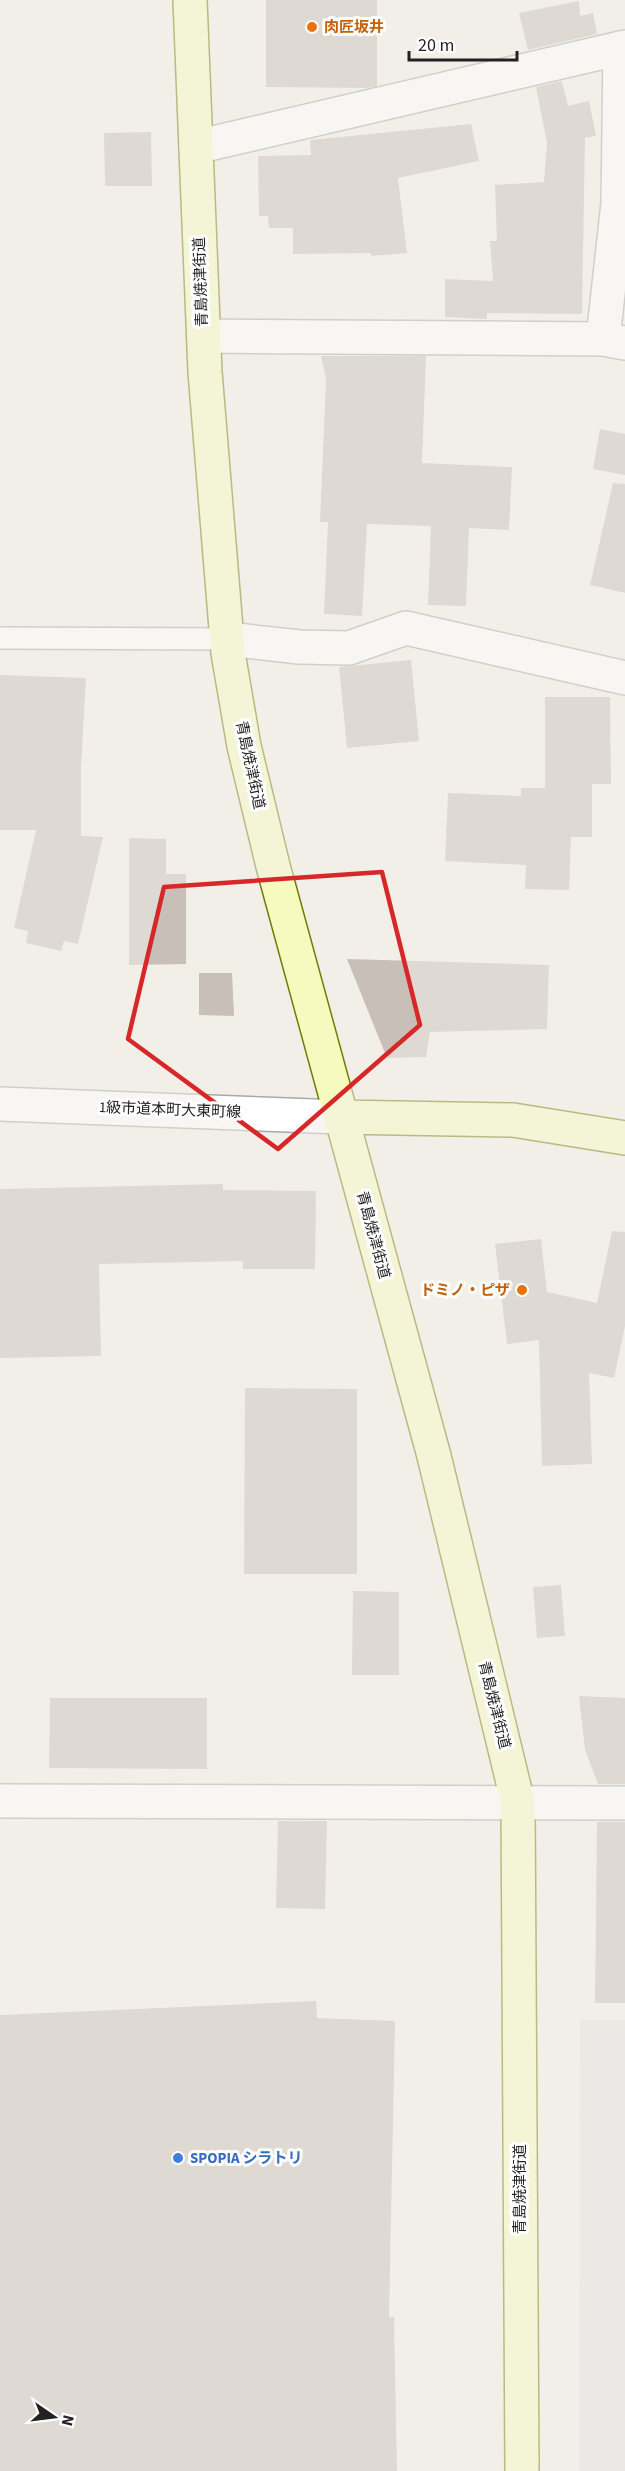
<svg xmlns="http://www.w3.org/2000/svg" width="625" height="2471" font-family="'Source Sans 3','Noto Sans JP',sans-serif">
<style>
.parking{fill:#e2e2e2}
.building{fill:#c7bfb8}
.lines{fill:none;stroke-linecap:round;stroke-linejoin:round}
.service-casing{stroke:#a9a9a9;stroke-width:24}
.minor-casing{stroke:#a9a9a9;stroke-width:36}
.tertiary-casing{stroke:#a9a9a9;stroke-width:36}
.secondary-casing{stroke:#707d05;stroke-width:36}
.service{stroke:#fff;stroke-width:21}
.minor{stroke:#fff;stroke-width:33}
.tertiary{stroke:#fff;stroke-width:33}
.secondary{stroke:#f7fabf;stroke-width:33}
.marked{fill:none;stroke:#d62828;stroke-width:4.5;stroke-linejoin:round}
.food-dot{fill:#e8710a;stroke:#fff;stroke-width:2}
.shop-dot{fill:#3f7fe0;stroke:#fff;stroke-width:2}
.labels{text-anchor:middle;dominant-baseline:central;stroke-width:6;stroke-linejoin:round;paint-order:stroke}
.food-label{font-size:15px;font-weight:bold;fill:#c56008;stroke:#fff;text-anchor:start}
.street-label{font-size:15px;fill:#222;stroke:#fff}
.shop-label{font-size:15px;font-weight:bold;fill:#366cbe;stroke:#fff;text-anchor:start}
</style>
<rect width="100%" height="100%" fill="#f2efe9"/>
<path class="parking" d="M 580,2020 L 625,2020 L 625,2471 L 579,2471 Z"/>
<path class="building" d="M 266,0 L 377,0 L 377,86 L 368,88 L 266,87 Z
M 579,1 L 580,16 L 593,13 L 597,34 L 528,50 L 519,13 Z
M 562,81 L 568,106 L 589,101 L 596,136 L 585,138 L 582,314 L 487,313 L 487,319 L 445,317 L 445,279 L 493,281 L 490,241 L 497,241 L 495,185 L 544,182 L 547,143 L 536,87 Z
M 471,124 L 479,161 L 398,178 L 407,253 L 371,256 L 371,253 L 293,254 L 293,228 L 269,228 L 268,216 L 259,216 L 258,156 L 311,155 L 310,140 Z
M 151,132 L 152,186 L 105,186 L 104,133 Z
M 321,356 L 426,356 L 422,463 L 512,467 L 509,530 L 469,528 L 466,606 L 428,605 L 431,526 L 367,524 L 362,616 L 324,614 L 328,522 L 320,522 L 326,379 Z
M 600,429 L 625,434 L 625,475 L 593,469 Z
M 613,483 L 625,484 L 625,593 L 590,585 Z
M 411,660 L 419,741 L 347,748 L 339,667 Z
M 0,675 L 86,678 L 81,767 L 81,836 L 103,837 L 78,944 L 64,941 L 61,951 L 26,943 L 28,931 L 14,928 L 36,830 L 0,830 Z
M 545,697 L 610,697 L 611,784 L 592,784 L 592,837 L 571,837 L 569,890 L 525,889 L 526,865 L 445,861 L 448,793 L 521,796 L 521,788 L 545,788 Z
M 129,838 L 166,839 L 166,874 L 186,874 L 186,964 L 129,965 Z
M 347,959 L 549,965 L 547,1029 L 430,1032 L 426,1057 L 387,1058 Z
M 199,973 L 232,973 L 234,1016 L 199,1015 Z
M 223,1184 L 223,1190 L 316,1191 L 315,1269 L 243,1269 L 243,1261 L 99,1264 L 101,1356 L 0,1358 L 0,1189 Z
M 612,1231 L 625,1232 L 625,1326 L 614,1378 L 589,1373 L 592,1464 L 542,1466 L 539,1340 L 507,1344 L 495,1244 L 541,1239 L 547,1292 L 597,1303 Z
M 245,1388 L 357,1389 L 357,1574 L 244,1574 Z
M 561,1585 L 565,1636 L 537,1638 L 533,1587 Z
M 353,1591 L 399,1592 L 399,1675 L 352,1675 Z
M 579,1696 L 625,1698 L 625,1784 L 598,1784 L 585,1750 Z
M 50,1698 L 207,1698 L 207,1769 L 49,1768 Z
M 278,1821 L 327,1821 L 325,1909 L 276,1908 Z
M 597,1822 L 625,1822 L 625,2003 L 595,2003 Z
M 316,2001 L 317,2018 L 395,2021 L 389,2317 L 394,2317 L 397,2471 L 0,2471 L 0,2015 Z"/>
<g class="lines">
<g class="service-casing">
<path id="service" d="M 0,638 L 227,639"/>
</g>
<g class="minor-casing">
<path id="minor" d="M 196,147 L 625,47
M 204,336 L 603,339 L 625,343
M 603,339 L 618,203 L 620,48
M 227,639 L 299,647 L 349,648 L 406,628 L 625,678
M 0,1801 L 625,1803"/>
</g>
<g class="tertiary-casing">
<path id="tertiary" d="M 0,1104 L 340,1117"/>
</g>
<g class="secondary-casing">
<path id="secondary" d="M 190,0 L 205,372 L 228,653 L 244,746 L 273,866 L 434,1456 L 518,1803 L 522,2471
M 340,1117 L 513,1120 L 625,1138"/>
</g>
<use href="#service" class="service"/>
<use href="#minor" class="minor"/>
<use href="#tertiary" class="tertiary"/>
<use href="#secondary" class="secondary"/>
</g>
<path d="M0 0H625V2471H0ZM 382,872 L 420,1025 L 278,1149 L 128,1039 L 164,887 Z" fill="#f2efe9" fill-opacity=".55" fill-rule="evenodd"/>
<path class="marked" d="M 382,872 L 420,1025 L 278,1149 L 128,1039 L 164,887 Z"/>
<g class="food-dot">
<circle cx="312" cy="27" r="6"/>
<circle cx="522" cy="1290" r="6"/>
</g>
<circle class="shop-dot" cx="178" cy="2158" r="6"/>
<g class="labels">
<g class="food-label">
<text x="324" y="27">肉匠坂井</text>
<text x="510" y="1290" text-anchor="end">ドミノ・ピザ</text>
</g>
<g class="street-label">
<text transform="translate(201 282) rotate(-92)">青島焼津街道</text>
<text transform="translate(250 765) rotate(78)">青島焼津街道</text>
<text transform="translate(170 1110) rotate(2)">1級市道本町大東町線</text>
<text transform="translate(373 1235) rotate(75)">青島焼津街道</text>
<text transform="translate(494 1705) rotate(76)">青島焼津街道</text>
<text transform="translate(520 2189) rotate(-90)">青島焼津街道</text>
</g>
<g class="shop-label">
<text x="190" y="2158">SPOPIA シラトリ</text>
</g>
</g>
<g transform="translate(54 2417) rotate(104)" stroke="#ffffff" stroke-width="4.5" paint-order="stroke">
<path d="M0-4.5L10 22L0 15L-10 22Z" fill="#222222"/>
<text y="-9" font-size="16" font-weight="bold" text-anchor="middle" fill="#222222">N</text>
</g>
<path d="M409 51v9h108v-9" fill="none" stroke="#222222" stroke-width="3"/>
<text x="418" y="51" font-size="18" fill="#222222" stroke="#ffffff" stroke-width="4.5" paint-order="stroke">20 m</text>
</svg>
